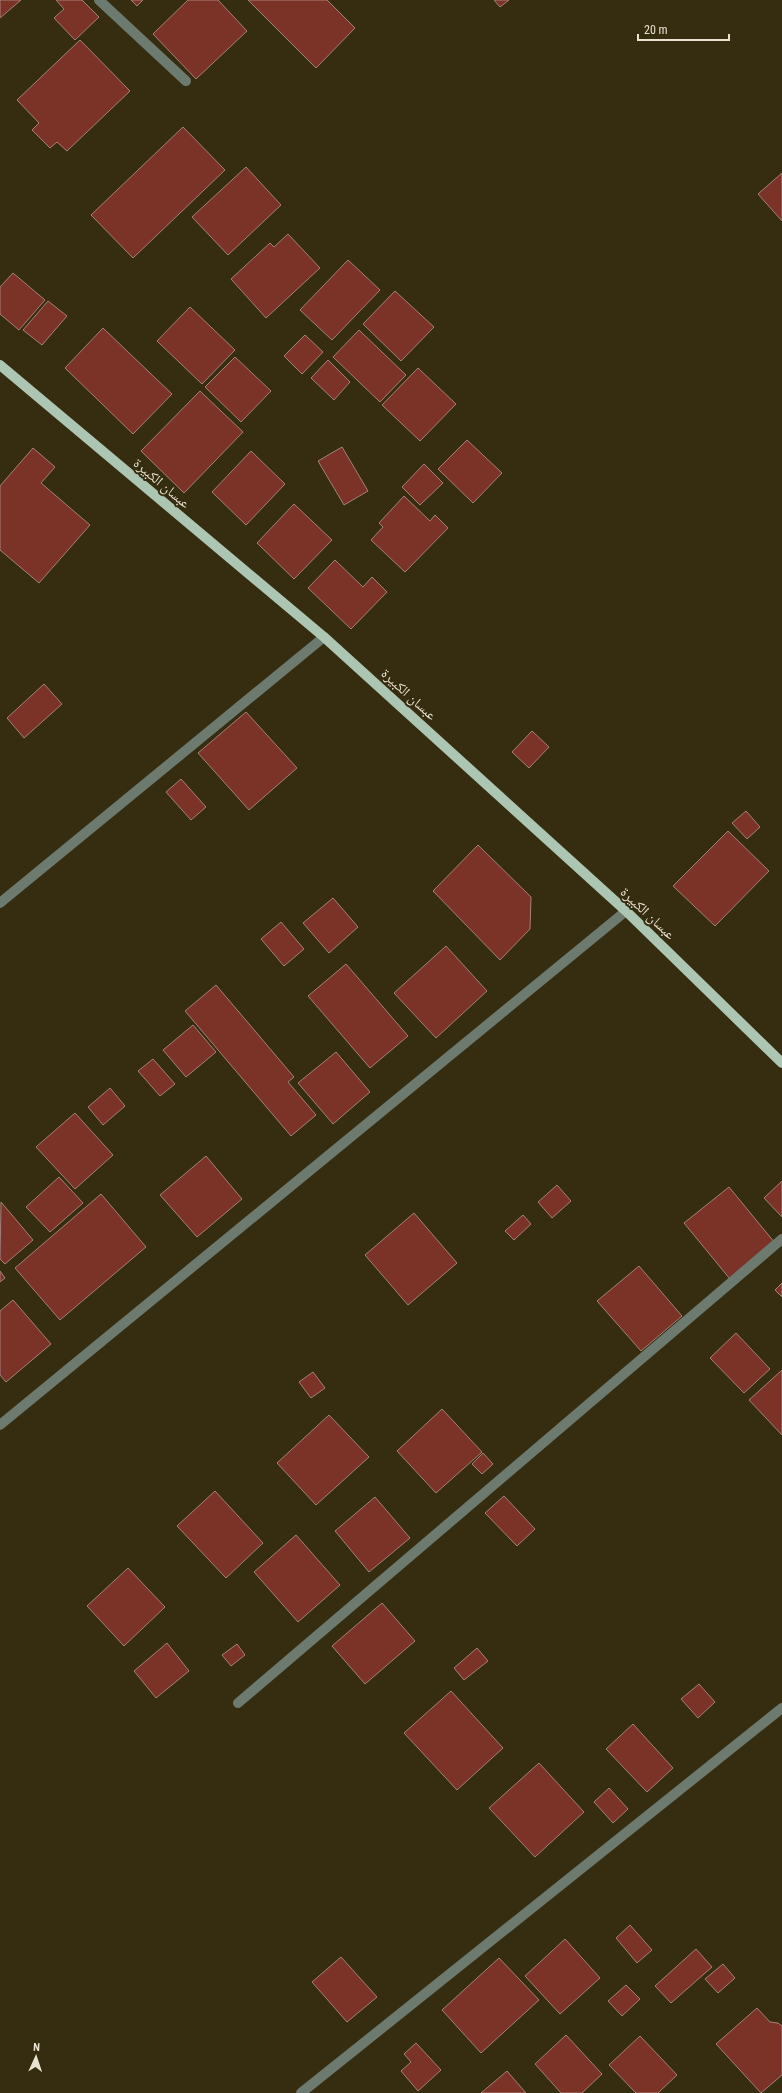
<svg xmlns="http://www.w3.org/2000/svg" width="782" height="2093" font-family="'Roboto Condensed','Noto Naskh Arabic',sans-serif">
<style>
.building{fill:#7b3327;stroke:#a5817a}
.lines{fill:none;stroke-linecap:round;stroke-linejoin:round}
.minor{stroke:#6d7a70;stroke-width:10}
.major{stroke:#acc6b3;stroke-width:10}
.labels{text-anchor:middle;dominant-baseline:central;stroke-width:4;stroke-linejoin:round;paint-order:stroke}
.street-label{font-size:14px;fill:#e8e2d1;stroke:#362c0f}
</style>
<rect width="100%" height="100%" fill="#362c0f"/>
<path class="building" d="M 0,0 L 21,0 L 0,18 Z
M 56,0 L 82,0 L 99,17 L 75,40 L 54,18 L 64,9 Z
M 131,0 L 143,0 L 137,6 Z
M 188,0 L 218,0 L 247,31 L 196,79 L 153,34 Z
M 248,0 L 327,0 L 355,28 L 316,68 Z
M 494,0 L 509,0 L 500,7 Z
M 80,40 L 130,91 L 67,151 L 57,142 L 50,148 L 32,130 L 39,123 L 17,100 Z
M 183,127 L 225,170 L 133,258 L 91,215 Z
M 246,167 L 281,205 L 228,255 L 192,217 Z
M 782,173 L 782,221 L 758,194 Z
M 288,234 L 320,268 L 266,318 L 231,279 L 270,243 L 274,247 Z
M 348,260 L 380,290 L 332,340 L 300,310 Z
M 13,273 L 45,300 L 19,330 L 0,314 L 0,287 Z
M 395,291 L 434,327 L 401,361 L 363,324 Z
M 48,301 L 67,316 L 42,345 L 23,330 Z
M 190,307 L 235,350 L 202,384 L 157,341 Z
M 103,328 L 172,394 L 133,434 L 65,368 Z
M 359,330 L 406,375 L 380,402 L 333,357 Z
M 305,335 L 323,352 L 302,374 L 284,356 Z
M 235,357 L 271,391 L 241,422 L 205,387 Z
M 328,360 L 350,382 L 334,400 L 311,378 Z
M 418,368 L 456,404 L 420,441 L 382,405 Z
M 200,391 L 243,432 L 184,493 L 141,451 Z
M 467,440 L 502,473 L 473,503 L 438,469 Z
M 342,447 L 368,491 L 344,505 L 318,461 Z
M 33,448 L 55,467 L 41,483 L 90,525 L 39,583 L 0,550 L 0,486 Z
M 251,451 L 285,484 L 246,525 L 212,492 Z
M 424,464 L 443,483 L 420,505 L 402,487 Z
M 404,496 L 430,521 L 435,515 L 448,528 L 405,572 L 371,540 L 383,527 L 379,523 Z
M 294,504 L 332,540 L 294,579 L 257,543 Z
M 335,560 L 363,587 L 372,577 L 387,592 L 351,629 L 308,588 Z
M 44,684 L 62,704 L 24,738 L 7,718 Z
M 246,712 L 297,768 L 249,810 L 198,753 Z
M 532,731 L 549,747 L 529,768 L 512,752 Z
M 181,779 L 206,807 L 191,820 L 166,792 Z
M 746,811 L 760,827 L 747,839 L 732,823 Z
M 728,831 L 769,871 L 715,926 L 673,886 Z
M 478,845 L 531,897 L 530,929 L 500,960 L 433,891 Z
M 333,898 L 358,927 L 329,953 L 303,923 Z
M 281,922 L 304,949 L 284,966 L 261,939 Z
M 446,946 L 487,991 L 436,1038 L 394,993 Z
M 346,964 L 408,1036 L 370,1068 L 308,996 Z
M 216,985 L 294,1077 L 288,1082 L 316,1115 L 291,1136 L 185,1011 Z
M 193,1025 L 216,1052 L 186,1077 L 163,1050 Z
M 336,1052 L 370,1092 L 333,1124 L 298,1083 Z
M 153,1059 L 175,1084 L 160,1096 L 138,1071 Z
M 110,1088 L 125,1106 L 103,1125 L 88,1107 Z
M 75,1113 L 113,1155 L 75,1189 L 36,1147 Z
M 206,1156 L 242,1199 L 197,1237 L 160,1195 Z
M 59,1177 L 83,1203 L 50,1232 L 26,1207 Z
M 782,1181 L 782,1217 L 764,1198 Z
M 557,1185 L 571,1201 L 552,1218 L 538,1202 Z
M 729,1187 L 775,1243 L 730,1279 L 684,1223 Z
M 101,1194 L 146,1247 L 60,1320 L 15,1268 Z
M 1,1202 L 33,1240 L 5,1264 L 0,1259 Z
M 414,1213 L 457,1263 L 408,1305 L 365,1255 Z
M 523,1215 L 531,1224 L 514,1240 L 505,1231 Z
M 639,1266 L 682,1316 L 641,1351 L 597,1301 Z
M 0,1271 L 5,1278 L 0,1282 Z
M 782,1283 L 782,1297 L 775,1290 Z
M 13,1300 L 51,1344 L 6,1382 L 0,1375 L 0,1311 Z
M 736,1333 L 770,1369 L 744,1393 L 710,1358 Z
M 782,1370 L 782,1435 L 749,1400 Z
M 313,1372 L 325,1388 L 311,1398 L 299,1382 Z
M 442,1409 L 482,1452 L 436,1493 L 397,1451 Z
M 329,1415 L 369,1457 L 316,1505 L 277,1463 Z
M 483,1453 L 493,1464 L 482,1474 L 472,1464 Z
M 215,1491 L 263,1543 L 226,1578 L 177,1526 Z
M 504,1496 L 535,1529 L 517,1546 L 485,1513 Z
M 375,1497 L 410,1538 L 369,1572 L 335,1531 Z
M 296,1535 L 340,1585 L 298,1622 L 254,1572 Z
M 128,1568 L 165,1607 L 124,1646 L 87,1606 Z
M 382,1603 L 415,1641 L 365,1684 L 332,1646 Z
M 167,1643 L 189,1671 L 156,1698 L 134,1671 Z
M 237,1644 L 245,1655 L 231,1666 L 222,1655 Z
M 477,1648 L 488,1661 L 464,1680 L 454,1668 Z
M 699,1684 L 715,1702 L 698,1718 L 681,1699 Z
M 451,1691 L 503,1748 L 457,1790 L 404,1733 Z
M 633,1724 L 673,1768 L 647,1792 L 606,1749 Z
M 539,1763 L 584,1812 L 535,1857 L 489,1808 Z
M 609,1788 L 628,1809 L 613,1823 L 594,1802 Z
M 630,1925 L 652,1950 L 637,1963 L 616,1938 Z
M 565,1939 L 600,1978 L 560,2014 L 525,1976 Z
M 696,1949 L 712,1967 L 671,2003 L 655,1986 Z
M 341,1957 L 377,1997 L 347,2022 L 312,1982 Z
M 499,1958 L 539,2000 L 481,2053 L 442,2010 Z
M 723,1964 L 735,1978 L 718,1993 L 705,1979 Z
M 626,1985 L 640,1999 L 622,2016 L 608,2001 Z
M 757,2008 L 770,2022 L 778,2023 L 782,2026 L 782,2075 L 761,2093 L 716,2044 Z
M 566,2035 L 602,2074 L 582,2093 L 561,2093 L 535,2064 Z
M 640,2036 L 677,2075 L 658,2093 L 636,2093 L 609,2065 Z
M 416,2043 L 441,2070 L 418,2091 L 401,2071 L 411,2062 L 404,2054 Z
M 507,2071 L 526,2093 L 481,2093 Z"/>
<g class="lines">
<path class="minor" d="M 99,0 L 186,81
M 0,903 L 324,637
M 0,1425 L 626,911
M 238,1703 L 782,1239
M 301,2093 L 782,1708"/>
<path class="major" d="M 0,365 L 324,637 L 626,911 L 782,1063"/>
</g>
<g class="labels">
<g class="street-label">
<text transform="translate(162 483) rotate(40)">عبسان الكبيرة</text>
<text transform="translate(409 694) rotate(42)">عبسان الكبيرة</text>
<text transform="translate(648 913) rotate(43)">عبسان الكبيرة</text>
</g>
</g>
<g transform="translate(36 2057) rotate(3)" stroke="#362c0f" stroke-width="3" paint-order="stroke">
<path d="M0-3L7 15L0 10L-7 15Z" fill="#e8e2d1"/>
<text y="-6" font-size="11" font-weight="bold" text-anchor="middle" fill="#e8e2d1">N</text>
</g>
<path d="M638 34v6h91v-6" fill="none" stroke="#e8e2d1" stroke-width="2"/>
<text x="644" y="34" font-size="12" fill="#e8e2d1" stroke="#362c0f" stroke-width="3" paint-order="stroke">20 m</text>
</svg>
